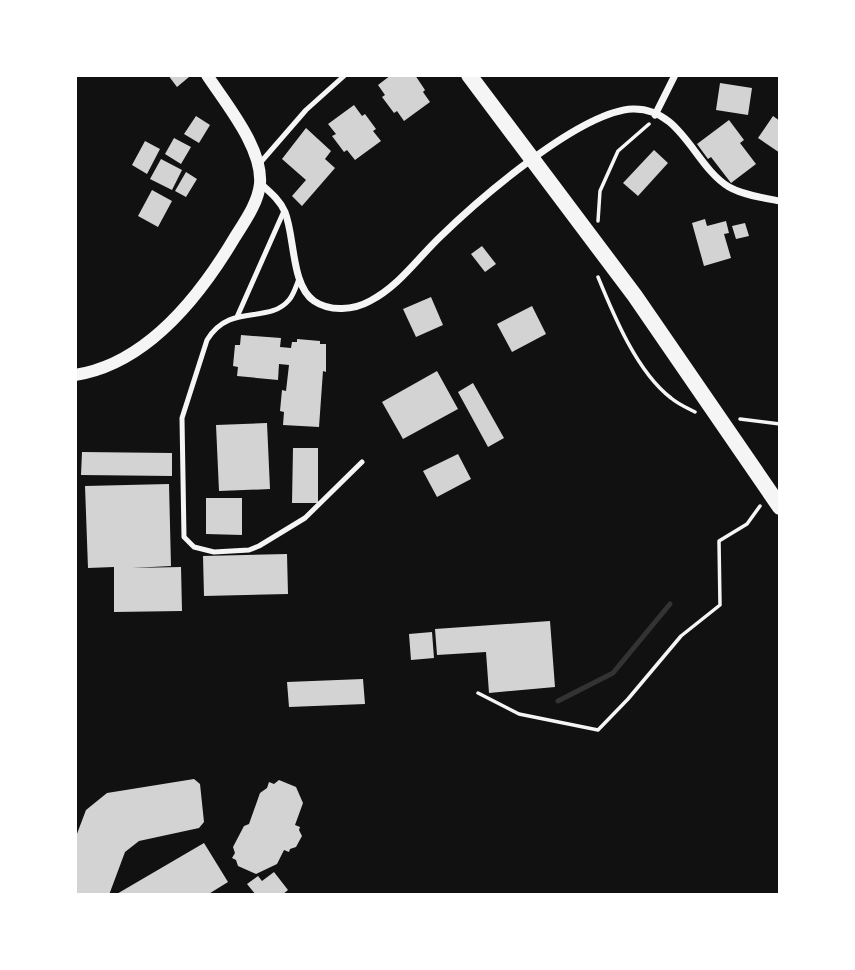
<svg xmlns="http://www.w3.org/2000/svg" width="855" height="970" font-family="Overpass,sans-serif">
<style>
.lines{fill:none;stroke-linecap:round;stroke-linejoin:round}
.stream{stroke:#333;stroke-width:5}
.building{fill:#d3d3d3}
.path{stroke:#f5f5f5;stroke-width:3.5}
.service{stroke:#f5f5f5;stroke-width:5}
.minor{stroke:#f5f5f5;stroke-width:7}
.tertiary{stroke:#f5f5f5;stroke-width:12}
.trunk{stroke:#f5f5f5;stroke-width:16}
</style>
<rect width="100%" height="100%" fill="#111"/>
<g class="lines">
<path class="stream" d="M 558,701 L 613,673 L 670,604"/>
</g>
<path class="building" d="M 168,75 L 187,75 L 189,77 L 177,87 Z
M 391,75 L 415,75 L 425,90 L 423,92 L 430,102 L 404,121 L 397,111 L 394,113 L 382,97 L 385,95 L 378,85 Z
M 720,83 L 752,88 L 748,115 L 716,110 Z
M 354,105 L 362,116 L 365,114 L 376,129 L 373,131 L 381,141 L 355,160 L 347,150 L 344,152 L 332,136 L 336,134 L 328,124 Z
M 196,116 L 210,125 L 199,143 L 184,134 Z
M 773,116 L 780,121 L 780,153 L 758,138 Z
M 729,120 L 744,140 L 740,143 L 756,164 L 731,183 L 711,157 L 708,159 L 697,144 Z
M 306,128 L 331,151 L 325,159 L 335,168 L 302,206 L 292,196 L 306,180 L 282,159 Z
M 174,138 L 191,147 L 181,164 L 165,154 Z
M 145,141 L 160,149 L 147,174 L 132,165 Z
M 654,150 L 668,163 L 638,196 L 623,183 Z
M 161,159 L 182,170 L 172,190 L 150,179 Z
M 186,172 L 197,179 L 186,197 L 175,191 Z
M 152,190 L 172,201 L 158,227 L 138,216 Z
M 705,219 L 707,226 L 726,221 L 729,233 L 724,234 L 731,258 L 704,266 L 692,223 Z
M 745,223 L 749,236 L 736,239 L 732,226 Z
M 482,246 L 496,264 L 485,272 L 471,254 Z
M 431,297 L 443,325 L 416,337 L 403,309 Z
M 532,306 L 546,334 L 512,352 L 497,324 Z
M 241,335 L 281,338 L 280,347 L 291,348 L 292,342 L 297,342 L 297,339 L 320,341 L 320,344 L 326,344 L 326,372 L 323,371 L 319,427 L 283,425 L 284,412 L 280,411 L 282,390 L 286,391 L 289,365 L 279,364 L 278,380 L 237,376 L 238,367 L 233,366 L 235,345 L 240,345 Z
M 437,371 L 458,409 L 403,439 L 382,402 Z
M 473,383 L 504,438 L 488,447 L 458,392 Z
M 267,423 L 270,489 L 219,491 L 216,425 Z
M 293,448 L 318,448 L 318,503 L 292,503 Z
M 82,452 L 172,453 L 172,476 L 81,475 Z
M 458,454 L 471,479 L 437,497 L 423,471 Z
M 169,484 L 171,566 L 132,568 L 181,567 L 182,611 L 114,612 L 114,567 L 88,568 L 85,486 Z
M 206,498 L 242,498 L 242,535 L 206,534 Z
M 287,554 L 288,594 L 204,596 L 203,556 Z
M 550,621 L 555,687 L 489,693 L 486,652 L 437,655 L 435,629 Z
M 432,632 L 434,658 L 411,660 L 409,634 Z
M 363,679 L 365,704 L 289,707 L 287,682 Z
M 194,779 L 200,784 L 204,822 L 199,828 L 139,841 L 125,852 L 109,895 L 75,895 L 75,839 L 86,810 L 107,793 Z
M 279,780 L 296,787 L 303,803 L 295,825 L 300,827 L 299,830 L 302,836 L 296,847 L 290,849 L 289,852 L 284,850 L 277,864 L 256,874 L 238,866 L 236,860 L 232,858 L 235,853 L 233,847 L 244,826 L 249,824 L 260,793 L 267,788 L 269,782 L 274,784 Z
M 204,843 L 228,882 L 207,895 L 115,895 Z
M 274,872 L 288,890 L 282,895 L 256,895 L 247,884 L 258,876 L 262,881 Z"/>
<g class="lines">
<path class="path" d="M 598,221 L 600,191 L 618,151 L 649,124
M 598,277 C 614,316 637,372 671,398 C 678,404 687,408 695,412
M 740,419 L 780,424
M 478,693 L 519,714 L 598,730 L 628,699 L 681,636 L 720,605 L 719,541 L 747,524 L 760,506"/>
<path class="service" d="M 260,163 L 306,110 L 345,75
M 299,279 C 296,286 294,294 289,300 C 268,325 230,302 207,340 L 182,418 L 184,537 L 194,547 L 214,552 L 249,550 L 259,546 L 305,518 L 362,462
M 237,317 L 284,211"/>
<path class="minor" d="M 655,115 L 675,75
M 261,184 C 270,192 280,200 285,212 C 295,237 291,285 314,301 C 330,312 354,310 370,301 C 399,286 417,259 440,237 C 478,200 580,111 633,109 C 682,108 694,166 729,187 C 743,195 764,198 780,201"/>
<path class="tertiary" d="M 75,375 C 147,364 200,296 235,237 C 245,221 258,203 260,184 C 263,148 226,104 207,75"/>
<path class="trunk" d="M 469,75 L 635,296 L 780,507"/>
</g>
<rect width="855" height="970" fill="none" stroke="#ffffff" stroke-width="154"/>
</svg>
